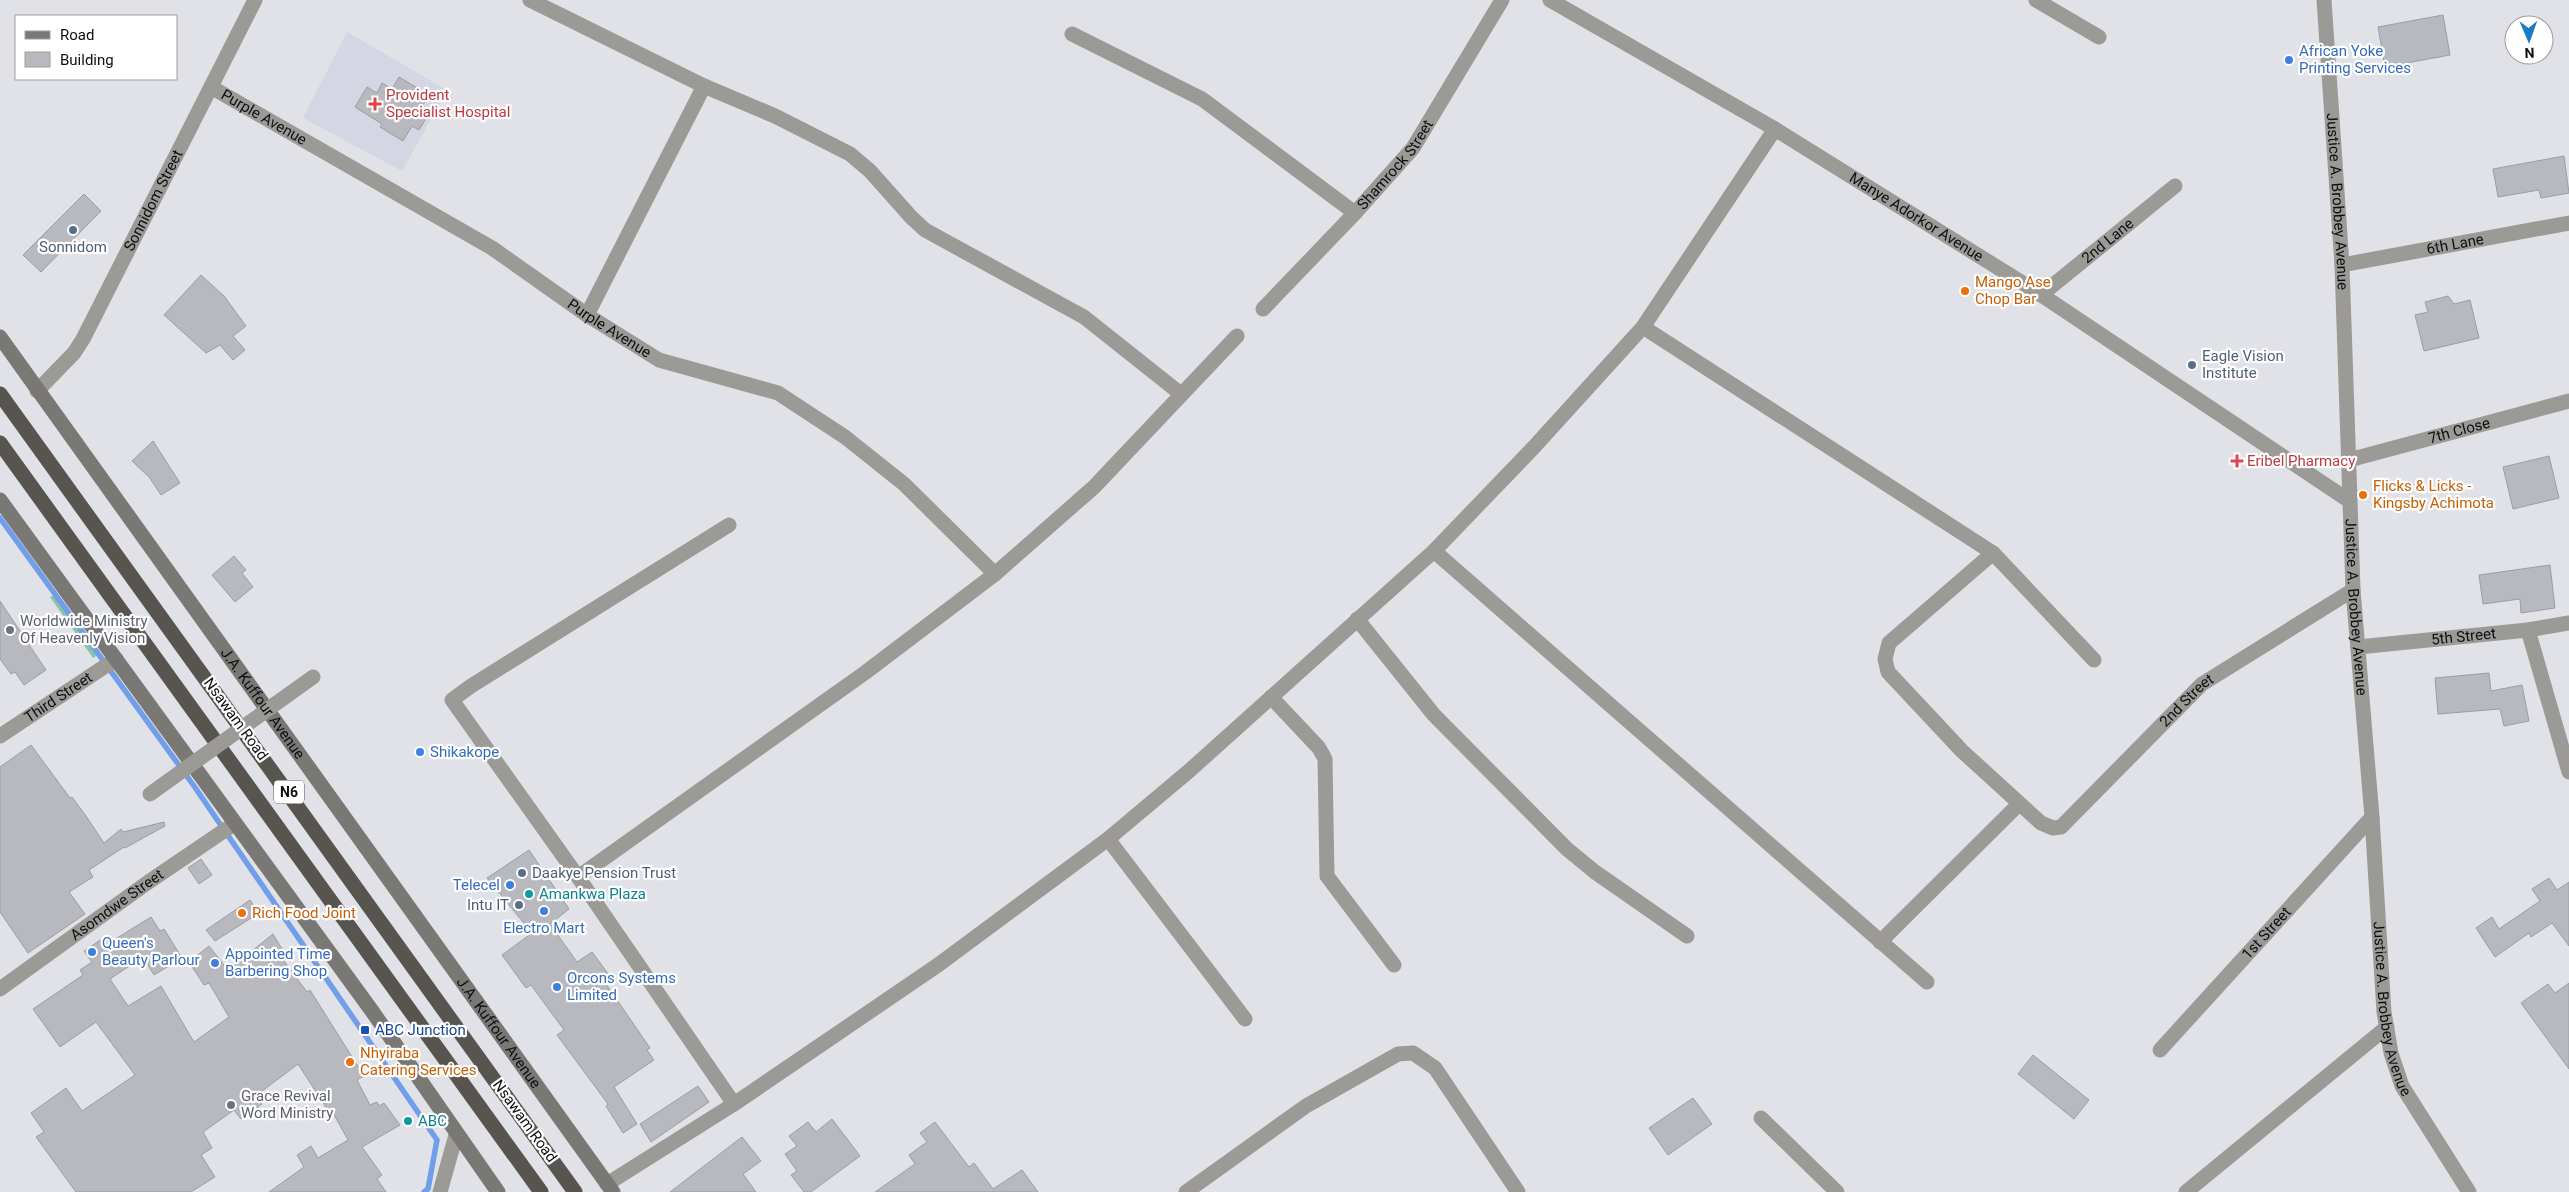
<svg xmlns="http://www.w3.org/2000/svg" width="2569" height="1192" font-family="Roboto,sans-serif">
<style>
.built{fill:#d4d6e4}
.green{fill:#8ac4a5}
.lines{fill:none;stroke-linecap:round;stroke-linejoin:round}
.stream{stroke:#719ee9;stroke-width:5.5}
.building{fill:#b8b8bf;stroke:#9c9da3}
.minor{stroke:#9c9a97;stroke-width:15}
.tertiary{stroke:#9c9a97;stroke-width:15}
.secondary{stroke:#7a7874;stroke-width:15}
.trunk{stroke:#585450;stroke-width:15}
.pedestrian-bridge{stroke:#9c9a97;stroke-width:15}
.shop-dot{fill:#3f7fe0;stroke:#fff;stroke-width:2}
.health-dot{fill:#e0444e;stroke:#fff;stroke-width:2}
.service-dot{fill:#5c6f8a;stroke:#fff;stroke-width:2}
.food-dot{fill:#e8710a;stroke:#fff;stroke-width:2}
.worship-dot{fill:#6b7280;stroke:#fff;stroke-width:2}
.culture-dot{fill:#0f9aa8;stroke:#fff;stroke-width:2}
.transit-dot{fill:#1a4fb4;stroke:#fff;stroke-width:2}
.labels{text-anchor:middle;dominant-baseline:central;stroke-width:4.5;stroke-linejoin:round;paint-order:stroke}
.shield{fill:#fff;stroke:#565658;stroke-width:1}
.shield-label{font-size:14px;font-weight:bold;fill:#0e0e10}
.shop-label{font-size:15px;fill:#366cbe;stroke:#fff;text-anchor:start}
.health-label{font-size:15px;fill:#be3a42;stroke:#fff;text-anchor:start}
.street-label{font-size:15px;fill:#0e0e10;stroke:#fff}
.service-label{font-size:15px;fill:#4e5e75;stroke:#fff;text-anchor:start}
.food-label{font-size:15px;fill:#c56008;stroke:#fff;text-anchor:start}
.worship-label{font-size:15px;fill:#5b616d;stroke:#fff;text-anchor:start}
.culture-label{font-size:15px;fill:#0d838f;stroke:#fff;text-anchor:start}
.transit-label{font-size:15px;fill:#164399;stroke:#fff;text-anchor:start}
</style>
<rect width="100%" height="100%" fill="#e1e1e8"/>
<path class="built" d="M 347,32 L 447,90 L 402,171 L 303,118 Z"/>
<path class="green" d="M 54,595 L 98,655 L 93,658 L 50,597 Z"/>
<g class="lines">
<path class="stream" d="M 0,518 L 194,786 L 437,1140 L 428,1189 L 424,1192"/>
</g>
<path class="building" d="M 2443,15 L 2450,55 L 2385,67 L 2378,27 Z
M 399,77 L 429,95 L 420,110 L 428,115 L 419,130 L 412,126 L 403,141 L 380,127 L 382,124 L 355,107 L 367,87 L 377,93 L 382,83 L 392,89 Z
M 2564,156 L 2569,193 L 2541,198 L 2539,190 L 2498,197 L 2493,169 Z
M 84,194 L 101,211 L 41,272 L 23,255 Z
M 201,275 L 224,296 L 246,326 L 233,336 L 245,350 L 233,360 L 220,345 L 206,353 L 164,315 Z
M 2448,296 L 2454,304 L 2470,300 L 2479,338 L 2424,351 L 2415,315 L 2428,312 L 2425,302 Z
M 153,441 L 180,483 L 161,495 L 149,477 L 132,461 Z
M 2549,456 L 2559,498 L 2513,509 L 2503,467 Z
M 234,556 L 246,570 L 242,573 L 253,587 L 235,602 L 212,575 Z
M 2550,565 L 2555,608 L 2521,613 L 2520,599 L 2483,604 L 2479,575 Z
M 0,601 L 46,670 L 24,685 L 15,672 L 11,674 L 0,659 Z
M 2489,673 L 2491,691 L 2522,685 L 2529,721 L 2504,726 L 2500,709 L 2438,714 L 2435,678 Z
M 31,745 L 70,798 L 72,797 L 86,816 L 104,843 L 121,829 L 123,832 L 164,822 L 165,826 L 125,848 L 124,847 L 89,870 L 93,877 L 69,892 L 85,914 L 28,953 L 0,912 L 0,767 Z
M 529,850 L 569,909 L 550,924 L 577,962 L 592,952 L 612,979 L 606,984 L 650,1048 L 647,1050 L 654,1060 L 614,1087 L 637,1124 L 623,1133 L 606,1106 L 608,1104 L 557,1035 L 564,1030 L 531,985 L 526,988 L 502,955 L 532,933 L 487,878 Z
M 201,859 L 212,875 L 199,884 L 188,868 Z
M 2549,878 L 2557,890 L 2569,882 L 2569,946 L 2552,923 L 2531,937 L 2529,933 L 2495,957 L 2476,928 L 2492,917 L 2499,929 L 2540,901 L 2532,889 Z
M 250,900 L 259,913 L 215,941 L 206,930 Z
M 151,917 L 160,931 L 164,929 L 182,958 L 154,975 L 143,957 L 110,979 L 128,1006 L 161,986 L 194,1042 L 229,1017 L 209,983 L 204,985 L 189,962 L 209,946 L 228,970 L 273,934 L 285,954 L 281,957 L 307,992 L 310,990 L 364,1076 L 357,1080 L 370,1105 L 377,1102 L 379,1106 L 384,1103 L 400,1125 L 362,1147 L 382,1175 L 377,1179 L 386,1192 L 269,1192 L 304,1167 L 297,1155 L 311,1146 L 318,1158 L 348,1140 L 333,1113 L 331,1115 L 298,1064 L 257,1095 L 262,1104 L 241,1119 L 234,1110 L 203,1132 L 212,1148 L 201,1155 L 215,1177 L 191,1192 L 76,1192 L 36,1137 L 44,1132 L 31,1113 L 66,1088 L 82,1111 L 135,1075 L 96,1022 L 60,1047 L 33,1009 L 83,975 L 80,970 L 92,962 L 84,951 L 105,937 L 109,943 Z
M 2569,983 L 2569,1069 L 2521,1003 L 2548,984 L 2555,993 Z
M 2033,1055 L 2089,1100 L 2074,1119 L 2018,1074 Z
M 698,1086 L 709,1102 L 651,1142 L 640,1124 Z
M 1693,1098 L 1712,1124 L 1668,1155 L 1649,1128 Z
M 832,1119 L 860,1156 L 811,1192 L 804,1192 L 791,1175 L 797,1171 L 785,1154 L 797,1146 L 789,1136 L 808,1122 L 816,1132 Z
M 935,1122 L 969,1167 L 974,1163 L 993,1189 L 1022,1170 L 1038,1192 L 875,1192 L 915,1164 L 909,1155 L 927,1142 L 920,1133 Z
M 742,1137 L 761,1161 L 743,1174 L 756,1192 L 670,1192 Z"/>
<g class="lines">
<g class="minor">
<path d="M 530,0 L 704,86 L 775,116 L 850,154 L 870,171 L 911,217 L 925,230 L 1084,317 L 1181,394"/>
<path d="M 2036,0 L 2099,37"/>
<path d="M 1072,34 L 1202,99 L 1355,213"/>
<path id="s1" d="M 211,87 L 492,248 L 587,315 L 659,360 L 778,393 L 845,437 L 904,484 L 995,574"/>
<path id="s2" d="M 2342,265 L 2569,223"/>
<path id="s3" d="M 2041,295 L 2175,186"/>
<path id="s4" d="M 1263,309 L 1355,213 L 1413,148 L 1502,0"/>
<path d="M 587,315 L 704,86"/>
<path d="M 1643,327 L 1993,553 L 2094,660"/>
<path id="s5" d="M 37,391 L 74,353 L 83,339 L 255,0"/>
<path id="s6" d="M 2349,460 L 2569,401"/>
<path d="M 729,525 L 471,686 L 452,700 L 578,877 L 734,1104"/>
<path d="M 1434,551 L 1927,982"/>
<path id="s7" d="M 1993,553 L 1889,643 L 1885,659 L 1888,672 L 1962,751 L 2041,823 L 2053,828 L 2061,827 L 2202,684 L 2353,590"/>
<path d="M 1357,619 L 1434,715 L 1567,849 L 1595,872 L 1687,936"/>
<path d="M 2528,630 L 2569,772"/>
<path id="s8" d="M 2358,647 L 2528,630 L 2569,623"/>
<path d="M 1271,697 L 1319,748 L 1325,759 L 1327,876 L 1394,965"/>
<path id="s9" d="M 0,736 L 116,659"/>
<path d="M 1108,839 L 1245,1019"/>
<path d="M 578,877 L 866,672 L 995,574 L 1094,487 L 1237,336"/>
<path d="M 1880,942 L 2019,804"/>
<path id="s10" d="M 0,989 L 147,883 L 234,824"/>
<path id="s11" d="M 2160,1050 L 2372,817"/>
<path d="M 1761,1118 L 1837,1192"/>
<path d="M 607,1184 L 734,1104 L 938,965 L 1108,839 L 1189,771 L 1434,551 L 1534,447 L 1643,327 L 1775,129"/>
<path d="M 440,1192 L 456,1135"/>
<path d="M 1186,1192 L 1306,1106 L 1398,1054 L 1413,1053 L 1435,1068 L 1518,1192"/>
<path d="M 2186,1192 L 2387,1027"/>
</g>
<g class="tertiary">
<path id="s12" d="M 1550,0 L 1775,129 L 2037,292 L 2348,500"/>
<path id="s13" d="M 2324,0 L 2342,265 L 2353,590 L 2372,817 L 2384,1012 L 2391,1053 L 2402,1086 L 2469,1192"/>
</g>
<g class="secondary">
<path id="s14" d="M 0,337 L 613,1192"/>
<path d="M 0,500 L 372,1011 L 498,1192"/>
</g>
<path class="trunk" d="M 0,394 L 575,1192
M 0,443 L 541,1192"/>
<path class="pedestrian-bridge" d="M 150,794 L 313,677"/>
</g>
<g class="shop-dot">
<circle cx="2289" cy="60" r="5"/>
<circle cx="420" cy="752" r="5"/>
<circle cx="510" cy="885" r="5"/>
<circle cx="544" cy="911" r="5"/>
<circle cx="92" cy="952" r="5"/>
<circle cx="215" cy="963" r="5"/>
<circle cx="557" cy="987" r="5"/>
</g>
<g class="health-dot">
<path d="M372.5 96.5h5v5h5v5h-5v5h-5v-5h-5v-5h5z"/>
<path d="M2234.5 453.5h5v5h5v5h-5v5h-5v-5h-5v-5h5z"/>
</g>
<g class="service-dot">
<circle cx="73" cy="230" r="5"/>
<circle cx="2192" cy="365" r="5"/>
<circle cx="522" cy="873" r="5"/>
<circle cx="519" cy="905" r="5"/>
</g>
<g class="food-dot">
<circle cx="1965" cy="291" r="5"/>
<circle cx="2363" cy="495" r="5"/>
<circle cx="242" cy="913" r="5"/>
<circle cx="350" cy="1062" r="5"/>
</g>
<g class="worship-dot">
<circle cx="10" cy="630" r="5"/>
<circle cx="231" cy="1105" r="5"/>
</g>
<g class="culture-dot">
<circle cx="529" cy="894" r="5"/>
<circle cx="408" cy="1121" r="5"/>
</g>
<rect class="transit-dot" x="360" y="1025" width="10" height="10" rx="2.5"/>
<g class="labels">
<rect class="shield" x="274" y="780.5" width="30" height="23" rx="4"/>
<g class="shield-label">
<text x="289" y="792">N6</text>
</g>
<g class="shop-label">
<text x="2299" y="51">African Yoke<tspan x="2299" dy="17">Printing Services</tspan></text>
<text x="430" y="752">Shikakope</text>
<text x="500" y="885" text-anchor="end">Telecel</text>
<text x="544" y="928" text-anchor="middle">Electro Mart</text>
<text x="102" y="943">Queen's<tspan x="102" dy="17">Beauty Parlour</tspan></text>
<text x="225" y="954">Appointed Time<tspan x="225" dy="17">Barbering Shop</tspan></text>
<text x="567" y="978">Orcons Systems<tspan x="567" dy="17">Limited</tspan></text>
</g>
<g class="health-label">
<text x="386" y="95">Provident<tspan x="386" dy="17">Specialist Hospital</tspan></text>
<text x="2247" y="461">Eribel Pharmacy</text>
</g>
<g class="street-label">
<text stroke="none"><textPath href="#s1" startOffset="61">Purple Avenue</textPath></text>
<text stroke="none"><textPath href="#s4" startOffset="196">Shamrock Street</textPath></text>
<text stroke="none"><textPath href="#s5" startOffset="225">Sonnidom Street</textPath></text>
<text stroke="none"><textPath href="#s13" startOffset="202">Justice A. Brobbey Avenue</textPath></text>
<text stroke="none"><textPath href="#s12" startOffset="426">Manye Adorkor Avenue</textPath></text>
<text stroke="none"><textPath href="#s3" startOffset="86">2nd Lane</textPath></text>
<text stroke="none"><textPath href="#s2" startOffset="115">6th Lane</textPath></text>
<text stroke="none"><textPath href="#s1" startOffset="466">Purple Avenue</textPath></text>
<text stroke="none"><textPath href="#s6" startOffset="114">7th Close</textPath></text>
<text stroke="none"><textPath href="#s13" startOffset="608">Justice A. Brobbey Avenue</textPath></text>
<text stroke="none"><textPath href="#s8" startOffset="106">5th Street</textPath></text>
<text stroke="none"><textPath href="#s9" startOffset="70">Third Street</textPath></text>
<text stroke="none"><textPath href="#s7" startOffset="582">2nd Street</textPath></text>
<text stroke="none"><textPath href="#s14" startOffset="451">J.A. Kuffour Avenue</textPath></text>
<text transform="translate(236 719) rotate(54)">Nsawam Road</text>
<text stroke="none"><textPath href="#s10" startOffset="144">Asomdwe Street</textPath></text>
<text stroke="none"><textPath href="#s11" startOffset="158">1st Street</textPath></text>
<text stroke="none"><textPath href="#s13" startOffset="1012">Justice A. Brobbey Avenue</textPath></text>
<text stroke="none"><textPath href="#s14" startOffset="856">J.A. Kuffour Avenue</textPath></text>
<text transform="translate(525 1121) rotate(54)">Nsawam Road</text>
</g>
<g class="service-label">
<text x="73" y="247" text-anchor="middle">Sonnidom</text>
<text x="2202" y="356">Eagle Vision<tspan x="2202" dy="17">Institute</tspan></text>
<text x="532" y="873">Daakye Pension Trust</text>
<text x="509" y="905" text-anchor="end">Intu IT</text>
</g>
<g class="food-label">
<text x="1975" y="282">Mango Ase<tspan x="1975" dy="17">Chop Bar</tspan></text>
<text x="2373" y="486">Flicks &amp; Licks -<tspan x="2373" dy="17">Kingsby Achimota</tspan></text>
<text x="252" y="913">Rich Food Joint</text>
<text x="360" y="1053">Nhyiraba<tspan x="360" dy="17">Catering Services</tspan></text>
</g>
<g class="worship-label">
<text x="20" y="621">Worldwide Ministry<tspan x="20" dy="17">Of Heavenly Vision</tspan></text>
<text x="241" y="1096">Grace Revival<tspan x="241" dy="17">Word Ministry</tspan></text>
</g>
<g class="culture-label">
<text x="539" y="894">Amankwa Plaza</text>
<text x="418" y="1121">ABC</text>
</g>
<g class="transit-label">
<text x="375" y="1030">ABC Junction</text>
</g>
</g>
<rect x="15" y="15" width="162" height="65" fill="#ffffff" stroke="#9f9f9f"/>
<rect x="25" y="31" width="25" height="8" fill="#7a7874" stroke="#9f9f9f"/>
<text x="60" y="40" font-size="15" fill="#0e0e10">Road</text>
<rect x="25" y="52" width="25" height="15" fill="#b8b8bf" stroke="#9f9f9f"/>
<text x="60" y="65" font-size="15" fill="#0e0e10">Building</text>
<g transform="translate(2529 40) rotate(178)"><circle r="24" fill="#ffffff" stroke="#9f9f9f"/>
<path d="M0-4L9 19L0 12L-9 19Z" fill="#197cc8"/>
<text y="-8" font-size="14" font-weight="bold" text-anchor="middle" fill="#0e0e10">N</text>
</g>
</svg>
